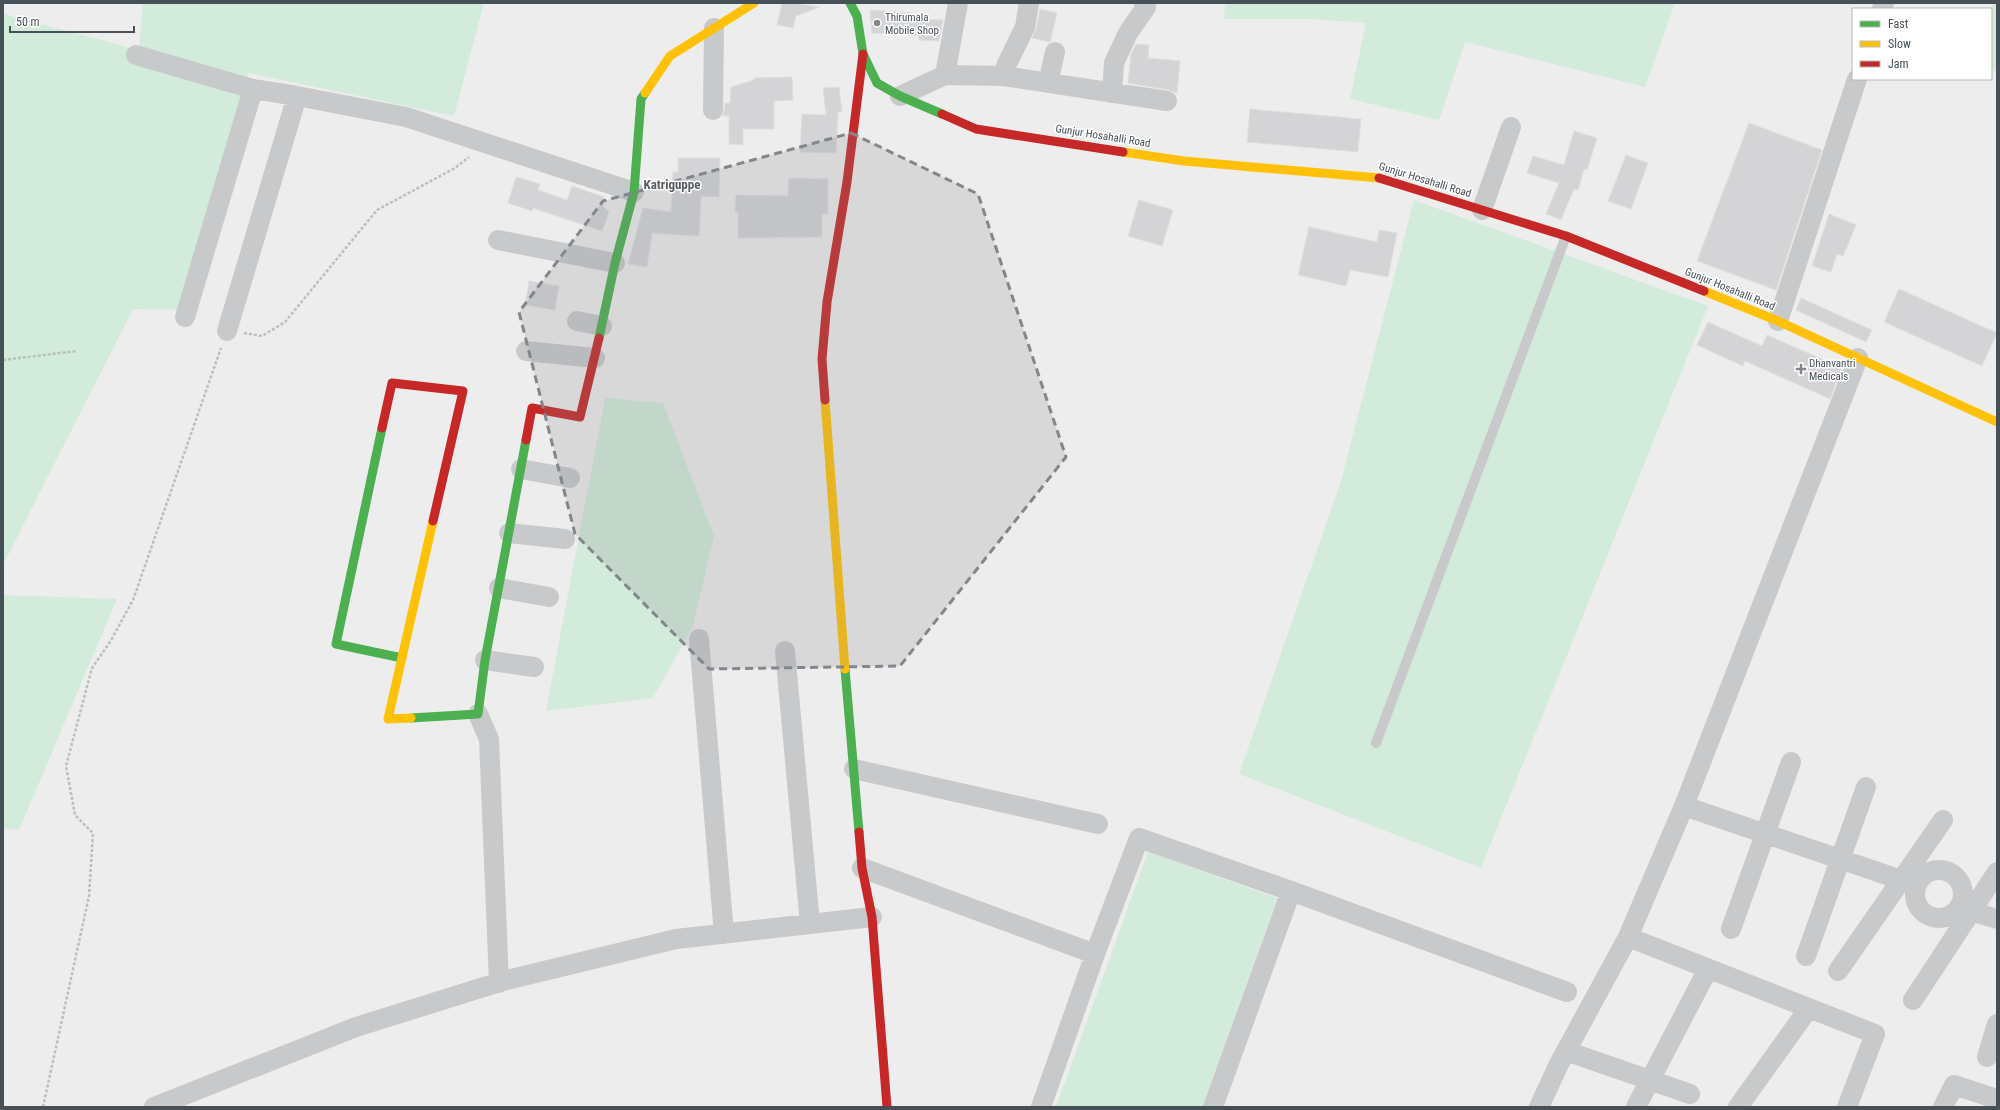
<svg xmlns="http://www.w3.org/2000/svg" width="2000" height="1110" font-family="'Roboto Condensed',sans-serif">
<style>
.green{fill:#d3ebda}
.building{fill:#d4d4d6;stroke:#dfdfe0}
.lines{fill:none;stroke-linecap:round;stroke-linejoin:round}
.path{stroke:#b6c1bd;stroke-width:2.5;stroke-dasharray:3 2;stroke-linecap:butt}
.lane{stroke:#c7c9cb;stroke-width:10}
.street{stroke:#c7c9cb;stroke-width:20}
.fast{stroke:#4caf50;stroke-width:9}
.slow{stroke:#ffc107;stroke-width:9}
.jam{stroke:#c62828;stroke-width:9}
.marked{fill:#81878c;fill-opacity:0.2;stroke:#81878c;stroke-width:3;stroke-dasharray:8 5;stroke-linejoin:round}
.poi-dot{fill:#81878c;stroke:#fff;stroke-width:1.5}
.labels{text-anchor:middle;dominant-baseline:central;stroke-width:3;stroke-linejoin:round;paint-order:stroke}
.poi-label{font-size:11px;fill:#465057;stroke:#fff;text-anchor:start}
.street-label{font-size:11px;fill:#465057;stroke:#fff}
.quarter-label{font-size:13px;font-weight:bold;fill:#595d60;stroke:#fff}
</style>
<rect width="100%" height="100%" fill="#eeeded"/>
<path class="green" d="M 143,3 L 484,3 L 454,116 L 248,73 L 184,310 L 133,309 L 3,565 L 3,14 L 139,50 Z
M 1225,3 L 1675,3 L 1645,87 L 1465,42 L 1439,120 L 1350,99 L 1366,23 L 1312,19 L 1224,19 Z
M 1993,3 L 1997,3 L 1997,72 L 1991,70 L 1991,12 Z
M 1414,200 L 1708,306 L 1481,868 L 1239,774 L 1341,481 Z
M 605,398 L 663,403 L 714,536 L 693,626 L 653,698 L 546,711 Z
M 3,595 L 117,599 L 19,830 L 3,828 Z
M 1148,852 L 1277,898 L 1202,1107 L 1056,1107 Z"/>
<path class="building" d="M 782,3 L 792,3 L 820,7 L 796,16 L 793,28 L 777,25 Z
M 1040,9 L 1057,13 L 1050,42 L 1032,38 L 1036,29 Z
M 870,10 L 913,13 L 912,19 L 943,20 L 939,41 L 918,40 L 919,36 L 914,35 L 872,33 Z
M 1136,44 L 1149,45 L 1148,58 L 1180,61 L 1177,93 L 1169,90 L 1128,83 L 1131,54 Z
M 792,77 L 793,100 L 774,101 L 774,129 L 743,129 L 743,145 L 729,144 L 729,116 L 723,116 L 725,103 L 730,103 L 731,87 L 754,80 L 754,78 Z
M 839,87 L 842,112 L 838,112 L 836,153 L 800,152 L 802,114 L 826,115 L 823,88 Z
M 1250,109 L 1361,119 L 1358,152 L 1247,142 Z
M 1749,123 L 1822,150 L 1776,290 L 1697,261 Z
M 1574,131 L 1597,138 L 1587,170 L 1584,169 L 1578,190 L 1574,189 L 1561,220 L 1546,214 L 1559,183 L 1527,173 L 1533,156 L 1564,165 Z
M 1626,155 L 1648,163 L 1631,209 L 1608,201 Z
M 678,158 L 720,158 L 719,197 L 701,196 L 699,236 L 652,233 L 647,267 L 628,264 L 643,208 L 671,212 L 673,172 L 678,172 Z
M 516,177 L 540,184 L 538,190 L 567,200 L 572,186 L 604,197 L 603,206 L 609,212 L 602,231 L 533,208 L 532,211 L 508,203 Z
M 789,178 L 828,179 L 828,214 L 822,214 L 822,237 L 738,238 L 738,212 L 735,212 L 736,195 L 788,196 Z
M 1139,200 L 1173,210 L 1162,246 L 1128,236 Z
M 1829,214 L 1856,225 L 1843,256 L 1837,254 L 1831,272 L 1812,266 Z
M 1309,227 L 1377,242 L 1379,230 L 1397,233 L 1388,277 L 1350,270 L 1346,286 L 1298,275 Z
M 529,281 L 559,286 L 555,310 L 525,305 Z
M 1899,289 L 1997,333 L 1982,366 L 1884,322 Z
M 1801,298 L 1872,330 L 1866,342 L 1796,310 Z
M 1708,322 L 1762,346 L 1767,335 L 1842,368 L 1830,399 L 1745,361 L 1743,366 L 1697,345 Z"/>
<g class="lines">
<path class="path" d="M 244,333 L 262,336 L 285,322 L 377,210 L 455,168 L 469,157
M 3,360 L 77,351
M 43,1107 L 89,896 L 93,833 L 75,815 L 66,766 L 92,668 L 110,642 L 133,600 L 221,348"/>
<path class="lane" d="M 1376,743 L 1566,236"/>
<path class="street" d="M 1882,9 L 1884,3
M 136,55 L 253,89 L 297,96 L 406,117 L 634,192
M 945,75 L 958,3
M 1004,76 L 1167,101
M 1048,83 L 1055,52
M 1112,93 L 1114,63 L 1128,33 L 1146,7 L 1144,3
M 900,96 L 945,75 L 1004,76 L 1006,66 L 1025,27 L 1029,3
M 713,110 L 714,28
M 1482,210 L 1511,127
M 498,240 L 615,263
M 185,317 L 253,89
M 577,321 L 602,326
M 1778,321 L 1857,79
M 227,331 L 297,96
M 526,351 L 595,358
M 521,469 L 570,478
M 509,533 L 565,539
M 499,588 L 549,597
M 699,639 L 724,934
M 785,651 L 810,924
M 485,660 L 534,667
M 478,714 L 489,739 L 499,983
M 854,769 L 1098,824
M 1684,806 L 1916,885
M 862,868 L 1095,954
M1915 894a24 24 0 1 1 48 0a24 24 0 1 1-48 0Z
M 1291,891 L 1567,992
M 1960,908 L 1997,919
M 1731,929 L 1791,762
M 1628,937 L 1875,1034 L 1847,1107
M 1806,956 L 1866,787
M 1838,971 L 1943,820
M 1913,1000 L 1997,872
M 1566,1051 L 1690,1094
M 1987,1057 L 1997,1024
M 154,1107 L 356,1027 L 503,981 L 676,939 L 872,917
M 1041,1107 L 1095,954 L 1139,838 L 1291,891 L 1213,1107
M 1539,1107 L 1559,1064 L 1628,937 L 1684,806 L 1858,358
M 1636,1107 L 1708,969
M 1738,1107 L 1809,1008
M 1943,1107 L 1954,1085 L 1997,1099"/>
<path class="fast" d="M 850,3 L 857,16 L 863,54 L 877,83 L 900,96 L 942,114
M 599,338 L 615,263 L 634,192 L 641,99 L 645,93
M 382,428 L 336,644 L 402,658
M 845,669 L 859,832
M 411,718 L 478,714 L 485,660 L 526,440"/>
<path class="slow" d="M 645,93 L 670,56 L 754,3
M 1123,152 L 1184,161 L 1379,178
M 1704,291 L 1778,321 L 1997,422
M 825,400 L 845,669
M 411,718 L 388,719 L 433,521"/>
<path class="jam" d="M 942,114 L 976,129 L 1123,152
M 1379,178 L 1566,236 L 1704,291
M 825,400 L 822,359 L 827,302 L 847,182 L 863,54
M 382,428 L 392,383 L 463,391 L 433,521
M 526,440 L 532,408 L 580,417 L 599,338
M 859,832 L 862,868 L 872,917 L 887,1107"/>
</g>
<path class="marked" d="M 851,133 L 978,194 L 1066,457 L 900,666 L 709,669 L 575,534 L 519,312 L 603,201 Z"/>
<g class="poi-dot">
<circle cx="877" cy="23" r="4"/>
<path d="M1799 363h4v4h4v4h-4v4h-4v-4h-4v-4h4z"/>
</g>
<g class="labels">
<g class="poi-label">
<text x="885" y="17">Thirumala<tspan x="885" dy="13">Mobile Shop</tspan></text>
<text x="1809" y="363">Dhanvantri<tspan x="1809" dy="13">Medicals</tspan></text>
</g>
<g class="street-label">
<text transform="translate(1103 136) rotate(9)">Gunjur Hosahalli Road</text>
<text transform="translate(1425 180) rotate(17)">Gunjur Hosahalli Road</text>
<text transform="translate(1730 289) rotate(22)">Gunjur Hosahalli Road</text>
</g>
<g class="quarter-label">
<text x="672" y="184">Katriguppe</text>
</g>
</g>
<rect width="2000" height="1110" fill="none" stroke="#465057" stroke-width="8"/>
<rect x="1852" y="8" width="140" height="72" fill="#ffffff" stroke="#b5b9bc"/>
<rect x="1860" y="21" width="20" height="6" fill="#4caf50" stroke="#b5b9bc"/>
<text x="1888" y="28" font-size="12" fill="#465057">Fast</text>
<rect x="1860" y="41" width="20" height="6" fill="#ffc107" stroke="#b5b9bc"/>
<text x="1888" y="48" font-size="12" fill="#465057">Slow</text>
<rect x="1860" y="61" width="20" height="6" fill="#c62828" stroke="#b5b9bc"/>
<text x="1888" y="68" font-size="12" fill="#465057">Jam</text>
<path d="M10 26v6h124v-6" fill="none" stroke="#465057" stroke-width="2"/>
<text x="16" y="26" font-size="12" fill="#465057" stroke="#ffffff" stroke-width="3" paint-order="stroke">50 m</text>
</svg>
